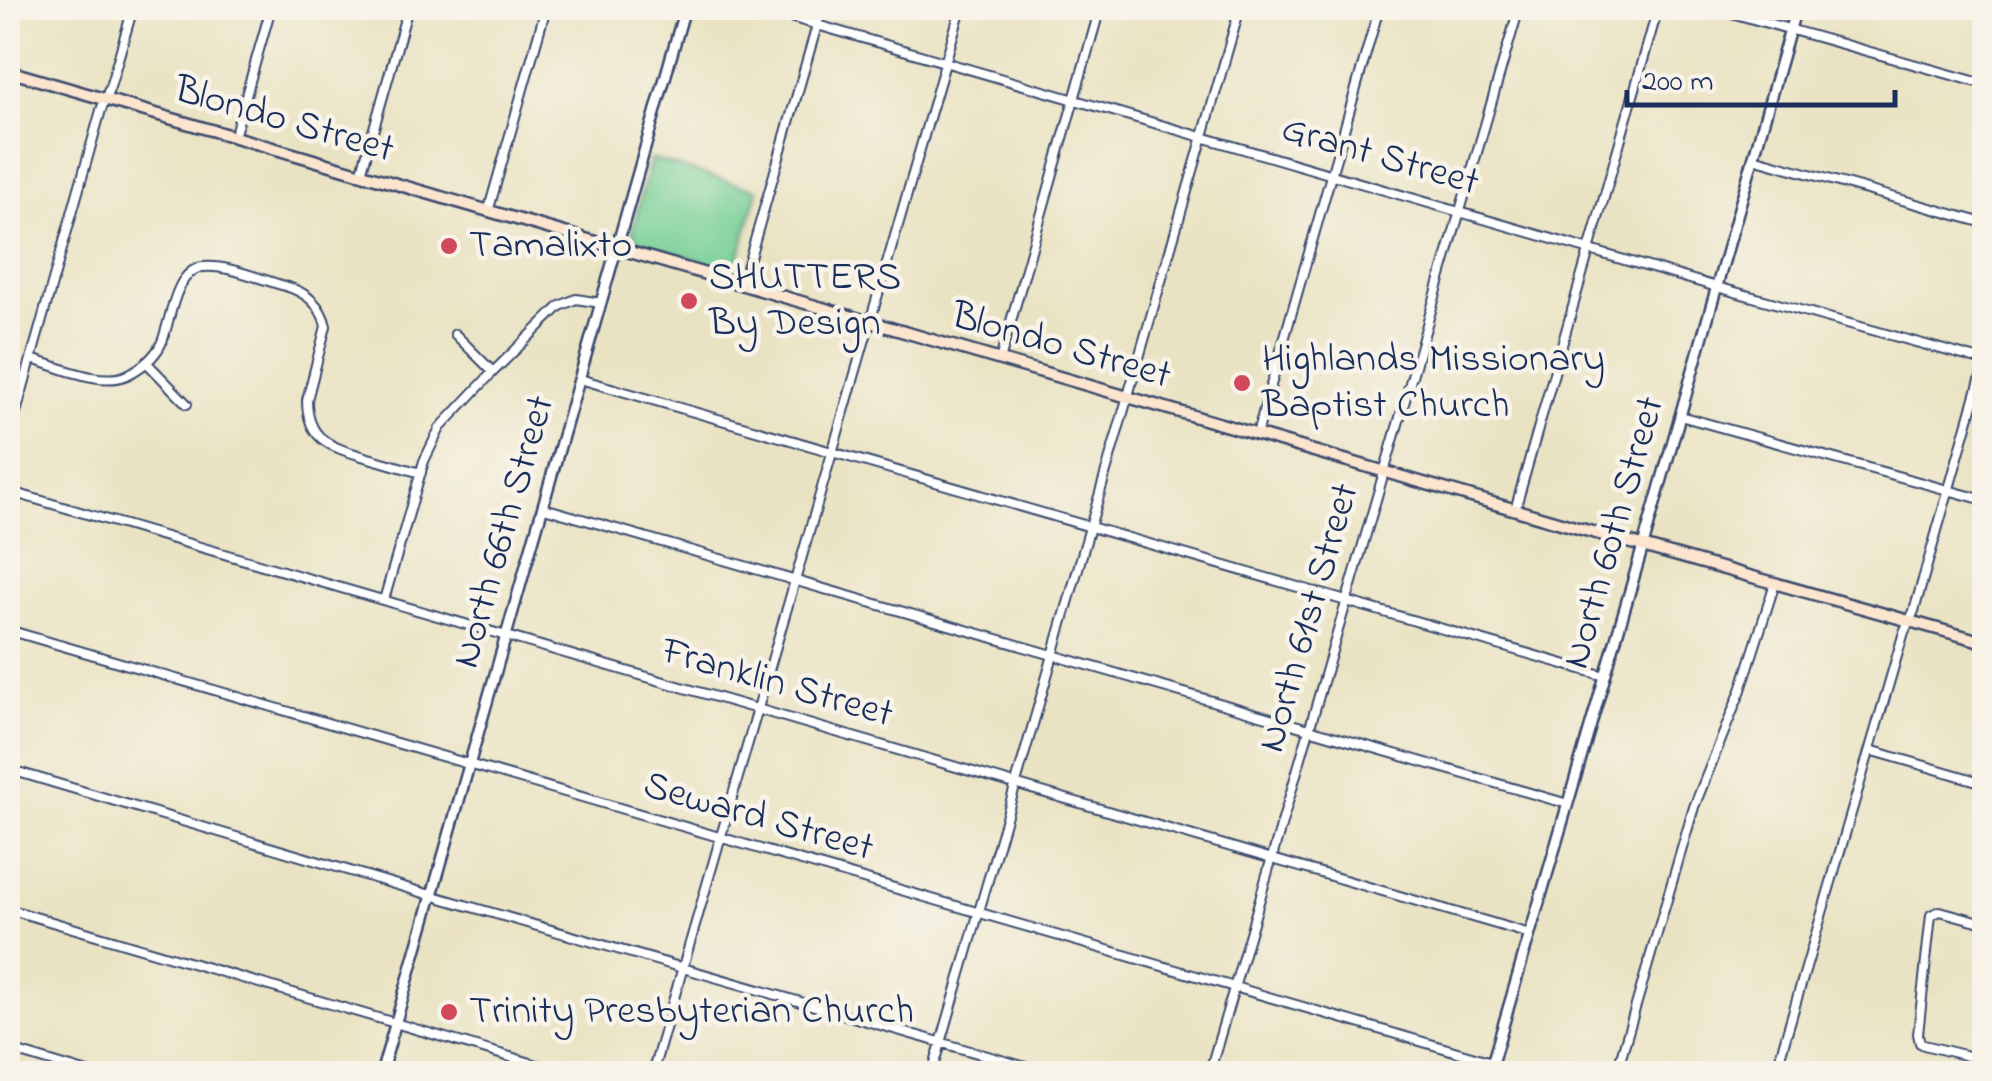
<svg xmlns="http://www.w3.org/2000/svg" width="1992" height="1081" font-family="'Indie Flower',sans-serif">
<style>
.green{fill:#77d096;stroke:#49807a;stroke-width:2.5}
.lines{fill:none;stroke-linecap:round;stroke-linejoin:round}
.minor-casing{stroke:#3a4a6d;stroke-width:12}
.tertiary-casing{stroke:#3a4a6d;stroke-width:14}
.secondary-casing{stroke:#3a4a6d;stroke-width:15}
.minor{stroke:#fff;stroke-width:8}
.tertiary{stroke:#fff;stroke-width:9}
.secondary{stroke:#fce5cf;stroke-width:10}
.poi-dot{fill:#d1495b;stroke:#f7f3e8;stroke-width:4}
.labels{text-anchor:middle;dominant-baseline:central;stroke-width:9;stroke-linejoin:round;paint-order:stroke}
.street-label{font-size:40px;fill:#1b2f5e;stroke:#f7f3e8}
.poi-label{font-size:40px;fill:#1b2f5e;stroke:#f7f3e8;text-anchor:start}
</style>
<rect width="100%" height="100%" fill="#f7f3e8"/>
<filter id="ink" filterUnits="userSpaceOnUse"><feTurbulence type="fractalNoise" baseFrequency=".01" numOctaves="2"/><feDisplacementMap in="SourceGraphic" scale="20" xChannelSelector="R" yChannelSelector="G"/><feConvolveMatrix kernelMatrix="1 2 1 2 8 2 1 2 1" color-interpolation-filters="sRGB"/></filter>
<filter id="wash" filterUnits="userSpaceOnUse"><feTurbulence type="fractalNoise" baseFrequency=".0048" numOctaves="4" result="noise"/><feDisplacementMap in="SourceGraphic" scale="40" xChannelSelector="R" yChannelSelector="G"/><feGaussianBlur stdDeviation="2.25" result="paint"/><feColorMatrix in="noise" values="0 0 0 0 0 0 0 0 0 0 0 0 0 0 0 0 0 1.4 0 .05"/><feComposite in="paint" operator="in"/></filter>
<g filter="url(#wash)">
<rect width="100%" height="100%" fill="#eae3c3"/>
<path class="green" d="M 651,159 L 758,190 L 736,268 L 728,269 L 638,242 L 632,230 Z"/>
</g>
<g filter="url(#ink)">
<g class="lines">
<g class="minor-casing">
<path id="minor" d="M 759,8 L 1717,287 L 1984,361
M 1714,8 L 1984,84
M 234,137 L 271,8
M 1753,158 L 1984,223
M 361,174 L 408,8
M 488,212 L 546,8
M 742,285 L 822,8
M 455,334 L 493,372
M 31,359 C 57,366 102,387 127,375 C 141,368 154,358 161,344 C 171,323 173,271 203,267 C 226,264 262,280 285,286 C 306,292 321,304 326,326 L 307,400 C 307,441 332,447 365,457 C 384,462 402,468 421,473
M 1000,360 L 1100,8
M 147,363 L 187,404
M 580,379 L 1605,676
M 1680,416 L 1984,500
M 1257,434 L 1379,8
M 8,441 L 101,110 L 110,87 L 133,8
M 8,491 L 1530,934
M 544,508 L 1568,804
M 1515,510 L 1658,8
M 384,600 L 424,461 L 440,428 L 493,372 L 560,306 L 576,299 L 601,303
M 8,630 L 1492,1062
M 1870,750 L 1984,783
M 8,769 L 444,899 L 1050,1074
M 8,909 L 568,1074
M 1984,923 L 1940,911 L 1931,915 L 1918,1034 L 1920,1043 L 1924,1045 L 1984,1060
M 8,1049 L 91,1074
M 652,1074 L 961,8
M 932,1074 L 1240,8
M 1209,1074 L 1519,8
M 1616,1074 L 1694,807 L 1741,690 L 1775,583
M 1775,1074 L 1904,632 L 1914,611 L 1984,366"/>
</g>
<g class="tertiary-casing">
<path id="tertiary" d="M 381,1074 L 685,8
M 1489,1074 L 1643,546 L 1796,8"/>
</g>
<g class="secondary-casing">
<path id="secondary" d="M 8,71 L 1578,528 L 1984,642"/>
</g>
<use href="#minor" class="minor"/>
<use href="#tertiary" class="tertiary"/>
<use href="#secondary" class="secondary"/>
</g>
</g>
<g class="poi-dot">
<circle cx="449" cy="246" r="10"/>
<circle cx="689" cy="301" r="10"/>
<circle cx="1242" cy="383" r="10"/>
<circle cx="449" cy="1012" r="10"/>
</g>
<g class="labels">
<g class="street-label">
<text transform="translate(284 121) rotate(16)">Blondo Street</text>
<text transform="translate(1380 157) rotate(16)">Grant Street</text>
<text transform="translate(1061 347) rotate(16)">Blondo Street</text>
<text transform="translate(505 532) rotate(-74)">North 66th Street</text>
<text transform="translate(1615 533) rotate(-74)">North 60th Street</text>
<text transform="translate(1310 618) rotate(-74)">North 61st Street</text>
<text transform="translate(777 684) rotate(16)">Franklin Street</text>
<text transform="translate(758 818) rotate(16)">Seward Street</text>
</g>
<g class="poi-label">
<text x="469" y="246">Tamalixto</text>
<text x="709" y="278">SHUTTERS<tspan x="709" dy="46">By Design</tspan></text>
<text x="1262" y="360">Highlands Missionary<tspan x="1262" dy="46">Baptist Church</tspan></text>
<text x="469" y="1012">Trinity Presbyterian Church</text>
</g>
</g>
<rect width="1992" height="1081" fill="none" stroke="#f7f3e8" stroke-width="40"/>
<path d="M1627 90v15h268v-15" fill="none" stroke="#1b2f5e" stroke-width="5"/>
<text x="1642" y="90" font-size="30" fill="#1b2f5e" stroke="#f7f3e8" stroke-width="8" paint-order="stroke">200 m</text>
</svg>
